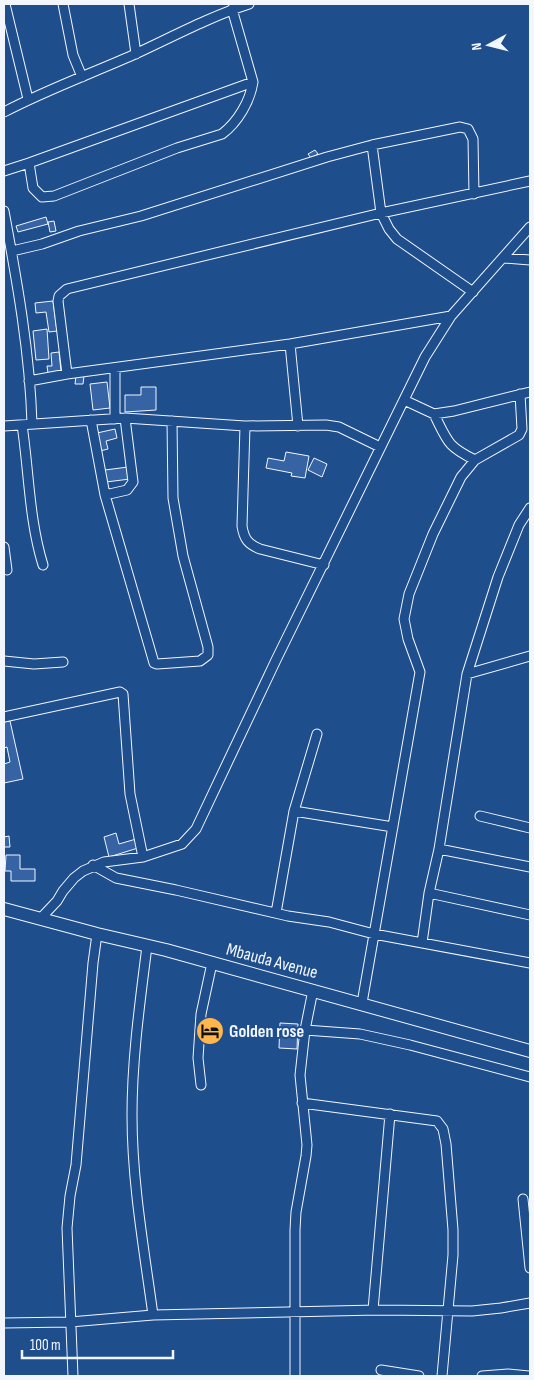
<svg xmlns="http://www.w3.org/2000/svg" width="534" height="1380" font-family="'Sofia Sans Condensed',sans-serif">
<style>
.building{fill:#3563a3;stroke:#f2f6ff}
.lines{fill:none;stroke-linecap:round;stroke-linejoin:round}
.street-casing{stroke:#f2f6ff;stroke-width:11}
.secondary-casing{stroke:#f2f6ff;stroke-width:14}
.street{stroke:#1f4e8c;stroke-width:9}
.secondary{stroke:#1f4e8c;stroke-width:12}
.labels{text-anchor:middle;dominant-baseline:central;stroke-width:4;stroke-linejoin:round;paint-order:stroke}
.street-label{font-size:18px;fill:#f2f6ff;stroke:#1f4e8c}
.poi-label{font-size:18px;font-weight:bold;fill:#f2f6ff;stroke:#1f4e8c;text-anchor:start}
</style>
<rect width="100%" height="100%" fill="#1f4e8c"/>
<path class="building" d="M 315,150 L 318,154 L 311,158 L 308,154 Z
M 46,217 L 48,224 L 18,232 L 16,226 Z
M 54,221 L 56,231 L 50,232 L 48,222 Z
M 53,301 L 57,331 L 49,332 L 46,312 L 36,313 L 35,303 Z
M 47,329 L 49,359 L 36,360 L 33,331 Z
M 59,352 L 61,371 L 48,373 L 47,366 L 52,366 L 51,353 Z
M 76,376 L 84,376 L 83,384 L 75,384 Z
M 107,382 L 110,408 L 93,410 L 90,384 Z
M 141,387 L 156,387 L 156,410 L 125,412 L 125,395 L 141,395 Z
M 115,429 L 117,438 L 106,441 L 108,449 L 100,451 L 97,433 Z
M 286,452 L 309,456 L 305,478 L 291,476 L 292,473 L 266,468 L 268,458 L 284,461 Z
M 314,458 L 327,464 L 322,477 L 308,470 Z
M 128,467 L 130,479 L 106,482 L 105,470 Z
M 10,721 L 23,779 L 4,783 L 4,764 L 10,762 L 7,747 L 4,748 L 4,722 Z
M 116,833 L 119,844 L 136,839 L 138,848 L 109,857 L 104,837 Z
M 9,836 L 10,847 L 4,847 L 4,837 Z
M 6,855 L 20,855 L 20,869 L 35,869 L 35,881 L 11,881 L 11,871 L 5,871 Z
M 280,1023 L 298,1024 L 297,1049 L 279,1048 Z"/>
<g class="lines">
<g class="street-casing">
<path id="street" d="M 5,4 L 28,99
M 63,4 L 73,55 L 82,77
M 129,4 L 136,54
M 4,112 C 46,90 90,74 133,55 C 172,37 209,17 249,4
M 372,145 L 381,213 L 389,229 L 397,239 L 473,292
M 29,163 L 33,188 L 42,197 L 54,196 L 177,148 L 222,134 C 238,122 250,101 253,82 L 232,9
M 4,171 L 29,163 L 253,82
M 4,211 C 17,281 30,353 32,424
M 12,251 L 42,244 L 79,231 L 141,216 L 327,157 L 372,145 L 460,127 L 468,129 L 473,139 L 474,194
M 504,258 L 530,260
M 290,344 L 298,426
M 115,369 L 115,419
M 67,374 L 58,301 L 59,296 L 67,289 L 381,213 L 530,181
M 29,381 L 67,374 L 290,344 L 451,316
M 404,400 L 434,414 L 454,411 L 530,392
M 434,414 C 448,442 447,446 475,460
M 91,420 L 105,495 L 152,656 L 154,663 L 157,664 L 200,661 L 208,655 L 208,647 L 183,556 L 173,498 L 172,421
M 22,425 C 29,471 29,520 43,565
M 4,426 L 125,418 L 245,426 L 326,425 L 339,427 L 380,447
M 245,426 L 242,526 C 244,539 248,544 260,549 L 324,565
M 105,495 L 127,490 L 133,482 L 125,418
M 4,547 L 7,570
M 4,661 L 34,664 L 63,662
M 467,674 L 530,656
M 4,717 L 120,692 L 123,694 L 130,794 L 143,857
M 294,811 L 393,827
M 480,816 L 530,828
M 439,849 L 530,867
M 93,865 L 116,878 L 176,890 L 288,916 L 329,922 L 374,934 L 530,963
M 429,893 L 530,915
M 276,913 L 294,811 L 317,734
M 40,919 L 57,901 L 63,891 L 74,878 L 83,871 L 104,862 L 143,857 L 182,844 L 196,829 L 276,660 L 425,357 L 451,316 L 530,227
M 422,943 L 429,893 L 439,849 L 467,674 L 498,577 L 519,525 L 530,508
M 147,946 C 140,1002 132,1059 132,1115 C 132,1182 144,1249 153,1315
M 362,1003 L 420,672 L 408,639 L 404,619 L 409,594 L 433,534 L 461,477 L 475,460 L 519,435 L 522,429 L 520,394
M 305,1030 L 360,1034 L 410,1045 L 530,1077
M 201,1085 L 198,1058 L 201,1014 L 212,963
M 302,1103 L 437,1121 L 443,1129 L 446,1144 L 453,1230 L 453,1255 L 442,1376
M 523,1199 L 530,1268
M 373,1310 L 390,1114
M 4,1323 L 70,1322 L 153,1315 L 377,1310 L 472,1311 L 501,1308 L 530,1303
M 381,1370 L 419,1376
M 73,1376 L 67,1228 L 70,1196 L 76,1165 L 93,963 L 97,934
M 295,1376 L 295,1230 L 296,1212 L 306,1156 L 307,1145 L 300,1075 L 305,1030 L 313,990
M 482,1376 L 508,1374 L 529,1376"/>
</g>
<g class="secondary-casing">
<path id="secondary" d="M 4,909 L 97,934 L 166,950 L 530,1051"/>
</g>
<use href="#street" class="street"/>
<use href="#secondary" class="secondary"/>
</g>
<defs>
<g id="hotel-disc" transform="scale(1.4375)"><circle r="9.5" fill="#ffb74d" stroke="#1f4e8c"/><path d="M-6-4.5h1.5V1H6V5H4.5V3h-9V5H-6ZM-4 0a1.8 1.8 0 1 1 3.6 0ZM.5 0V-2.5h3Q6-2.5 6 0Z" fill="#111"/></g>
</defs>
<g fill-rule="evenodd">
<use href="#hotel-disc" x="210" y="1031"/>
</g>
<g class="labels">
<g class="street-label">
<text transform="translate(272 961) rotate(15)">Mbauda Avenue</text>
</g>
<g class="poi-label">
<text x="229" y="1031">Golden rose</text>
</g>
</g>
<rect width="534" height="1380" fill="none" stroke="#f2f6ff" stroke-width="10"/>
<g transform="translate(489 45) rotate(263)" stroke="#1f4e8c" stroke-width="4" paint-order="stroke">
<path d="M0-4L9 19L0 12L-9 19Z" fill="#f2f6ff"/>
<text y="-8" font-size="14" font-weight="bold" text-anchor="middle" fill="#f2f6ff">N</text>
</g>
<path d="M22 1350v8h151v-8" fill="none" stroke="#f2f6ff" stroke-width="2.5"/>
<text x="30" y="1350" font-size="15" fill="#f2f6ff" stroke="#1f4e8c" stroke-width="4" paint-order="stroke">100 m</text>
</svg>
